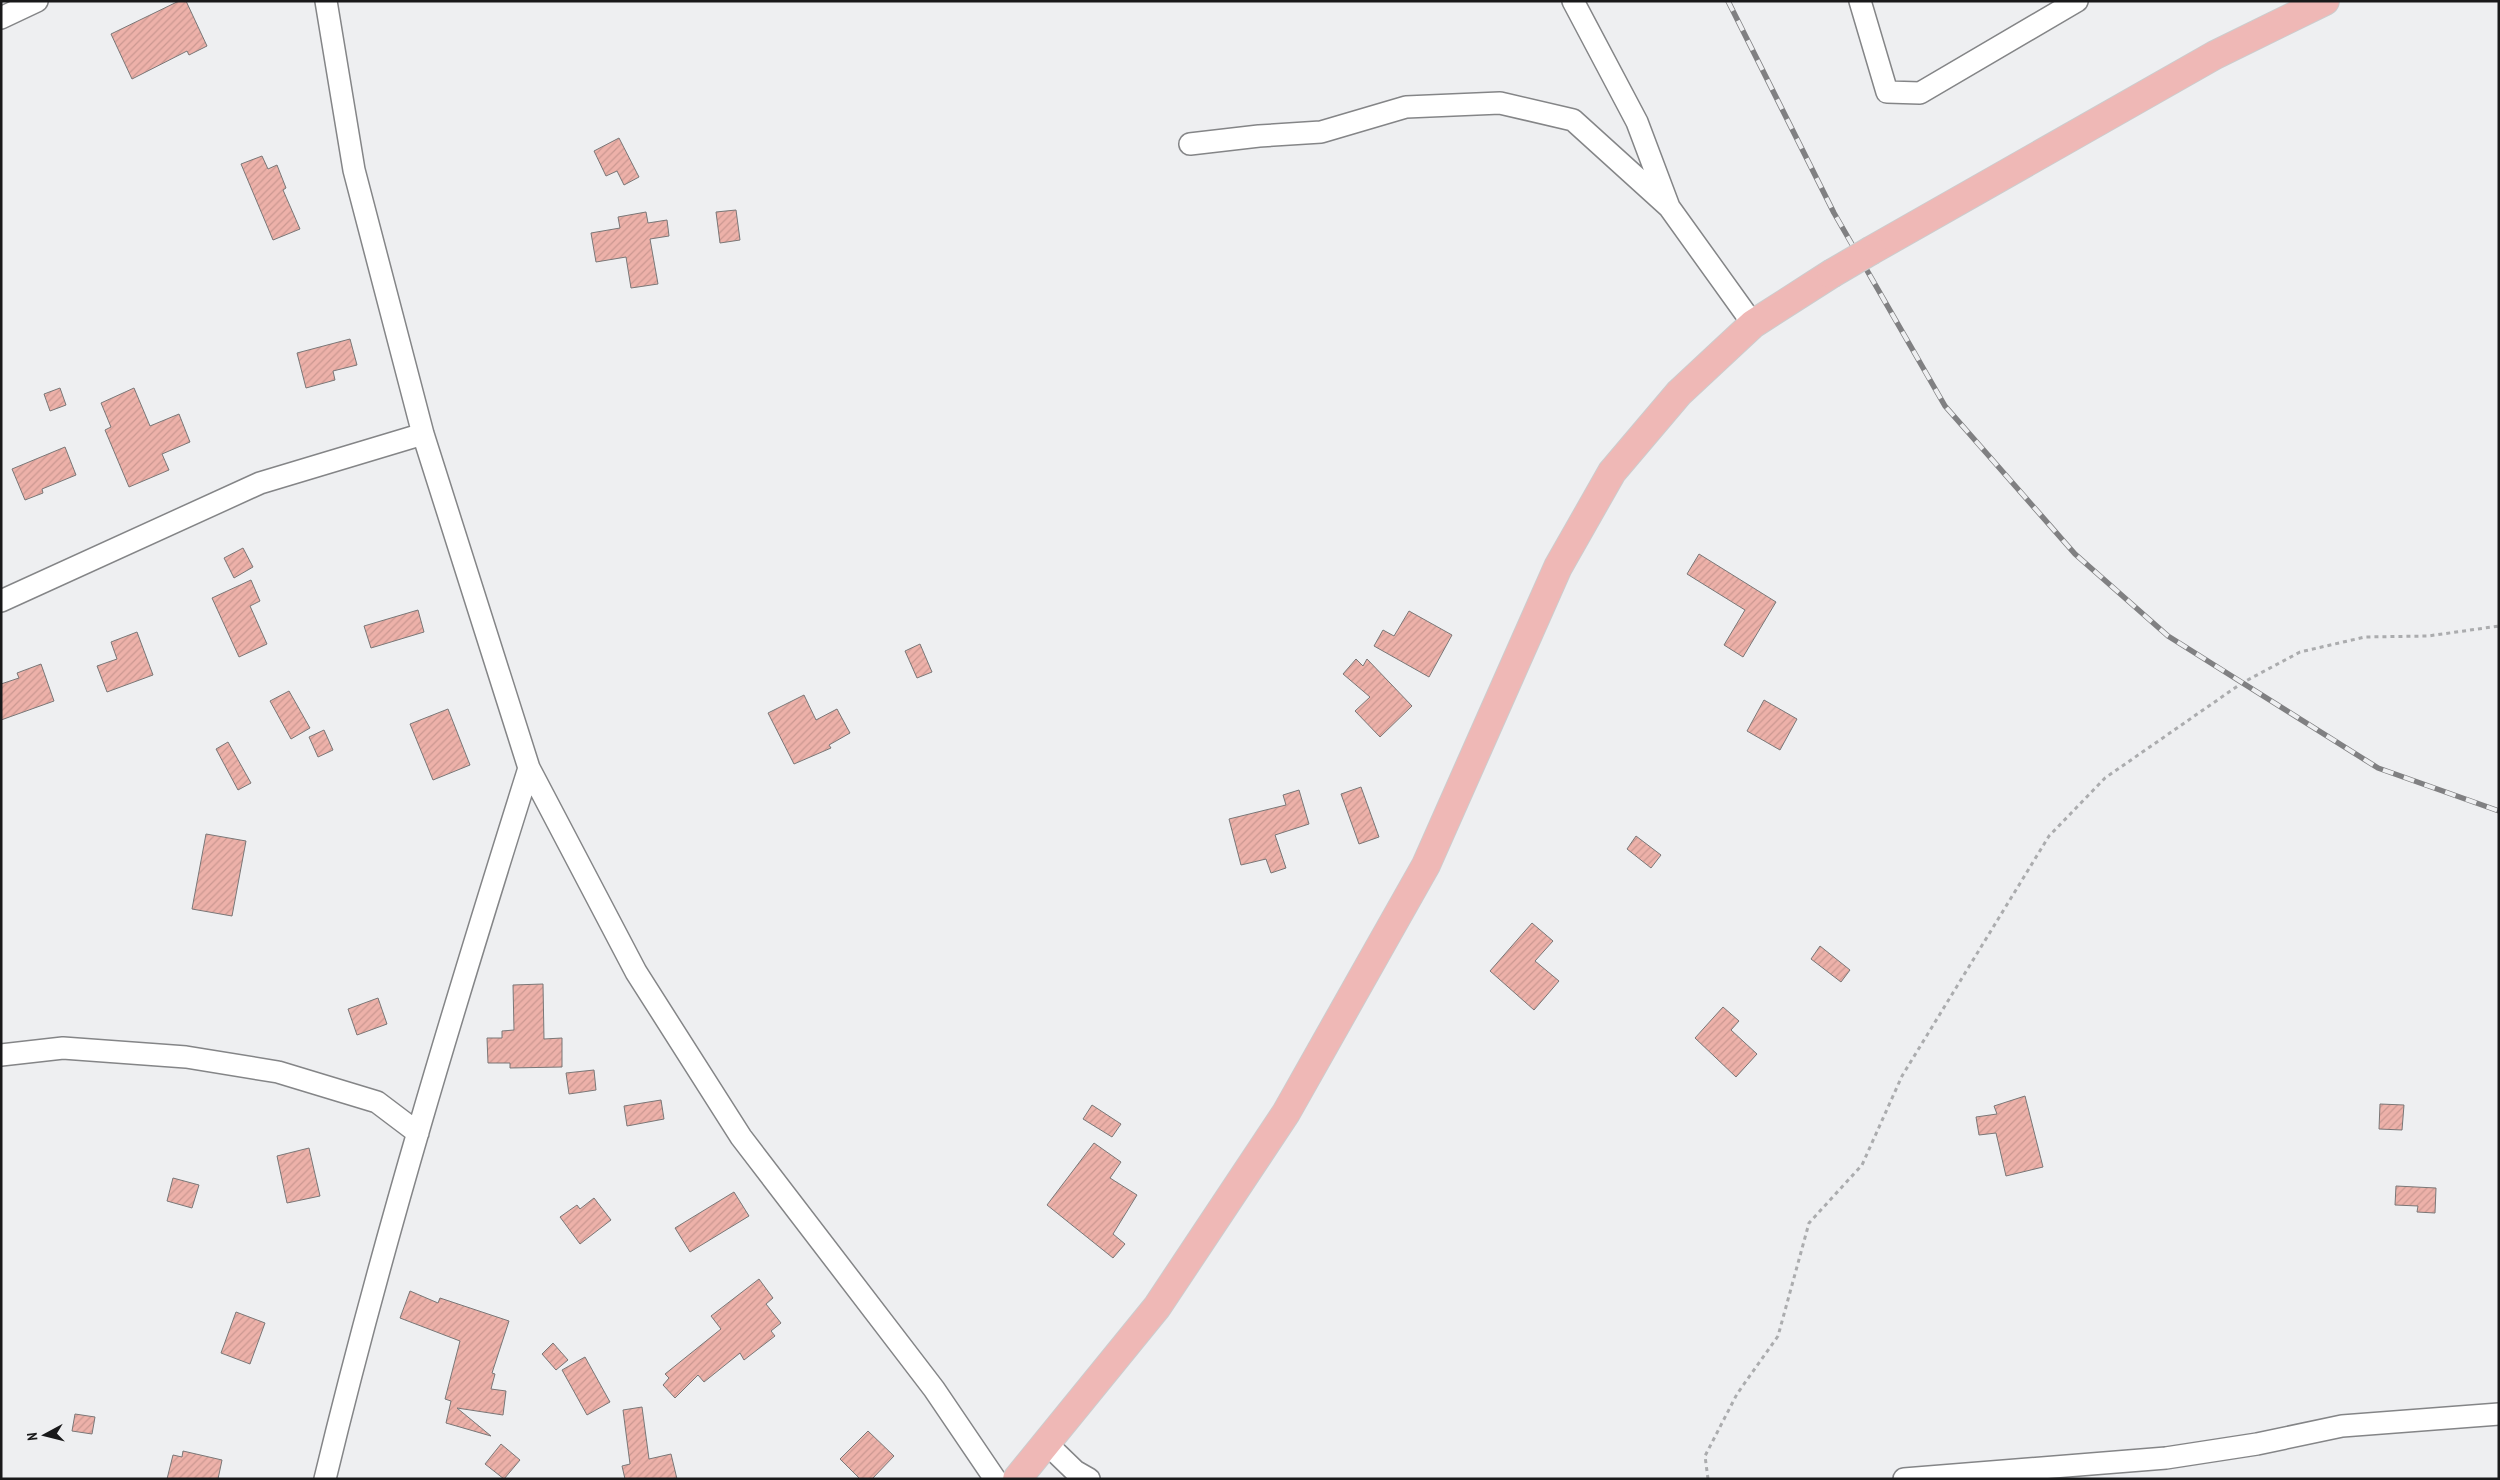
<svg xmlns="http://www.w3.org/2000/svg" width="2500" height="1480" font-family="'PT Sans Narrow',sans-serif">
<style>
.building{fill:url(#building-hatch);stroke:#7a7777}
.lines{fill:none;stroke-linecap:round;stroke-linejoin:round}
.minor-casing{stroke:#848587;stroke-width:24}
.major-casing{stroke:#cccccd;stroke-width:30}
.path{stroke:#abacae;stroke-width:3;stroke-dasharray:4 4;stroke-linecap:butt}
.minor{stroke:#fff;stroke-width:21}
.major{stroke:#efb8b6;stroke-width:28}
.rail-casing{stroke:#808082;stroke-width:5.5}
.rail{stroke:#eeeff1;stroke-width:4;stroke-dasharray:11;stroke-linecap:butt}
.major-bridge-casing{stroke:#cccccd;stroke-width:30;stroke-linecap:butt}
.major-bridge{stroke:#efb8b6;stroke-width:28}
</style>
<defs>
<pattern id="building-hatch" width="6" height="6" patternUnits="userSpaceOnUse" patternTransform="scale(1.25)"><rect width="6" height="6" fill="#edb1a9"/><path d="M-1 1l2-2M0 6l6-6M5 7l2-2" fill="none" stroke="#cb9891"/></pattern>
</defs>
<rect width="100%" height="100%" fill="#eeeff1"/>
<path class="building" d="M 179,1 L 186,1 L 207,46 L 189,55 L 187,51 L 132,79 L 111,34 Z
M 619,138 L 639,177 L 624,185 L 617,171 L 606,176 L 594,151 Z
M 262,156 L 268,169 L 277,165 L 286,188 L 283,190 L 300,229 L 273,240 L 241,164 Z
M 736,210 L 740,240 L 720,243 L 716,212 Z
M 646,212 L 648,223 L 667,220 L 669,236 L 650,239 L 658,284 L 631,288 L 626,257 L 596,262 L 591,233 L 620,228 L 618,217 Z
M 350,339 L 357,365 L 333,371 L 335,380 L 306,388 L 297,353 Z
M 60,388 L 66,405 L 50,411 L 44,394 Z
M 134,388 L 150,426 L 179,414 L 190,442 L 162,454 L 169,470 L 129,487 L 105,430 L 111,427 L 101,403 Z
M 65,447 L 76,475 L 42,489 L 43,493 L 25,500 L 12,469 Z
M 243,548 L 253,567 L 234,578 L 224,558 Z
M 1699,554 L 1776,602 L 1743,657 L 1724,645 L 1745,610 L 1687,574 Z
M 251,580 L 260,601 L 250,606 L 267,644 L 239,657 L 212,598 Z
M 418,610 L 424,632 L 371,648 L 364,626 Z
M 1409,611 L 1452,635 L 1429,677 L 1374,646 L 1383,630 L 1394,636 Z
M 137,632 L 153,675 L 107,692 L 97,666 L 117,659 L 111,642 Z
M 920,644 L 932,672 L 917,678 L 905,651 Z
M 1356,659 L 1363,666 L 1367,659 L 1412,706 L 1380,737 L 1355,711 L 1370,697 L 1343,674 Z
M 41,664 L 54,701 L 1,720 L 1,684 L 19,678 L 17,673 Z
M 289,691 L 310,728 L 291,739 L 270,701 Z
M 804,695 L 816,720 L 837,709 L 850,733 L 829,745 L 831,748 L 794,764 L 768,713 Z
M 1764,700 L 1797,719 L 1780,750 L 1747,731 Z
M 448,709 L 470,765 L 433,780 L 410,724 Z
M 324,730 L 333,750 L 318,757 L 309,737 Z
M 228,742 L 251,783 L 238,790 L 216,749 Z
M 1361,787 L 1379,837 L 1359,844 L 1341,794 Z
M 1299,790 L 1309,824 L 1275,835 L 1286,868 L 1271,873 L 1266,859 L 1241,865 L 1229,819 L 1286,805 L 1283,795 Z
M 206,834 L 246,841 L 232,916 L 192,909 Z
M 1636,836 L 1661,855 L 1651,868 L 1627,849 Z
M 1532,923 L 1553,941 L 1535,961 L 1559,981 L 1534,1010 L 1490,971 Z
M 1820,946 L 1850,970 L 1841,982 L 1811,959 Z
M 543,984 L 544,1039 L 562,1038 L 562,1067 L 510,1068 L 510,1063 L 488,1063 L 487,1038 L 502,1038 L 502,1031 L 514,1030 L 513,985 Z
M 378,998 L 387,1024 L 357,1035 L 348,1009 Z
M 1723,1007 L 1739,1021 L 1731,1030 L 1757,1054 L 1736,1077 L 1695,1038 Z
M 594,1070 L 596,1090 L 569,1094 L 566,1073 Z
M 2025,1096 L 2043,1167 L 2006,1176 L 1996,1133 L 1979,1135 L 1976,1117 L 1997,1114 L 1994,1106 Z
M 661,1100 L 664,1119 L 627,1126 L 624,1106 Z
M 2380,1104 L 2404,1105 L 2402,1130 L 2379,1129 Z
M 1092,1105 L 1121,1124 L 1112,1137 L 1083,1119 Z
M 1094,1143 L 1121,1162 L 1110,1178 L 1137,1195 L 1113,1234 L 1125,1244 L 1113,1258 L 1047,1205 Z
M 309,1148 L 320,1196 L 287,1203 L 277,1156 Z
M 173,1178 L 199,1185 L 192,1208 L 167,1201 Z
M 2396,1186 L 2436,1188 L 2435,1213 L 2417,1212 L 2418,1206 L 2395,1205 Z
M 734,1192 L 749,1216 L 690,1252 L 675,1228 Z
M 594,1198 L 611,1220 L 580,1244 L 560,1217 L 577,1205 L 580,1209 Z
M 759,1279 L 773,1298 L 766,1304 L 781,1323 L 771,1331 L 775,1336 L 744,1360 L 740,1353 L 704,1382 L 698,1375 L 675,1398 L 663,1385 L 669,1378 L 665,1374 L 721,1329 L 711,1316 Z
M 410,1291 L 438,1303 L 440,1298 L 509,1321 L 492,1373 L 495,1374 L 491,1389 L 506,1391 L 503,1415 L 457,1408 L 491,1436 L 446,1423 L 451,1401 L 445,1399 L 460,1341 L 400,1318 Z
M 236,1312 L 265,1323 L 250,1364 L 221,1353 Z
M 553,1343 L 568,1360 L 556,1370 L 542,1354 Z
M 585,1357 L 610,1402 L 587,1415 L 562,1370 Z
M 642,1407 L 649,1459 L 671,1454 L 677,1479 L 625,1479 L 622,1466 L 630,1464 L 623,1410 Z
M 75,1414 L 95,1417 L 92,1434 L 72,1431 Z
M 868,1431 L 894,1456 L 872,1479 L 860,1479 L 840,1459 Z
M 501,1444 L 520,1460 L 504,1479 L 485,1464 Z
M 183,1451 L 222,1460 L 218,1479 L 167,1479 L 173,1455 L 182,1457 Z"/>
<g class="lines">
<g class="minor-casing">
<path id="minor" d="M 326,1 L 354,170 L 423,434 L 529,768 L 636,972 L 741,1137 L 934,1389 L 995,1479
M 1573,1 L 1637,122 L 1669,207 L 1753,324
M 1860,1 L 1887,92 L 1920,93 L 2077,1
M 1,18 L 37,1
M 1190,144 L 1259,136 L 1321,132 L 1406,107 L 1500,103 L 1573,120 L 1669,207
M 1,601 L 260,483 L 423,434
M 1,1055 L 63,1048 L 186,1057 L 278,1072 L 377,1102 L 418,1133
M 1045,1442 L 1075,1471 L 1089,1479
M 325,1479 C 383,1239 455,1003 529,768
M 1904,1479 L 2166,1458 L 2257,1444 L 2342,1426 L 2499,1414"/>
</g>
<g class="major-casing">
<path id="major" d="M 1872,250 L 2215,55 L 2325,1
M 1017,1479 L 1157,1307 L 1286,1113 L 1426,865 L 1558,567 L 1612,472 L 1679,393 L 1753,324 L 1831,274"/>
</g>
<path class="path" d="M 1708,1479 L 1705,1456 L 1737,1394 L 1778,1336 L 1809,1223 L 1862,1165 L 1902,1076 L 2049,836 L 2105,778 L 2242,683 L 2300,652 L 2365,637 L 2428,636 L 2499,626"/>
<use href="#minor" class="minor"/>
<use href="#major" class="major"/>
<g class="rail-casing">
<path id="rail" d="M 1728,1 L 1834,213 L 1945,406 L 2075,554 L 2168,636 L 2378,768 L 2499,811"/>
</g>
<use href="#rail" class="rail"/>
<g class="major-bridge-casing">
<path id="major-bridge" d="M 1831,274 L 1872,250"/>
</g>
<use href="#major-bridge" class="major-bridge"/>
</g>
<rect width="2500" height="1480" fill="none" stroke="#19191a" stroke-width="5"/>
<g transform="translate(45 1435) rotate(263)" stroke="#eeeff1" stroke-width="4" paint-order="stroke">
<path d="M0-4L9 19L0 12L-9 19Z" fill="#19191a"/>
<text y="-8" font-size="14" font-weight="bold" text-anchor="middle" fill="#19191a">N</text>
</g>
</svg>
